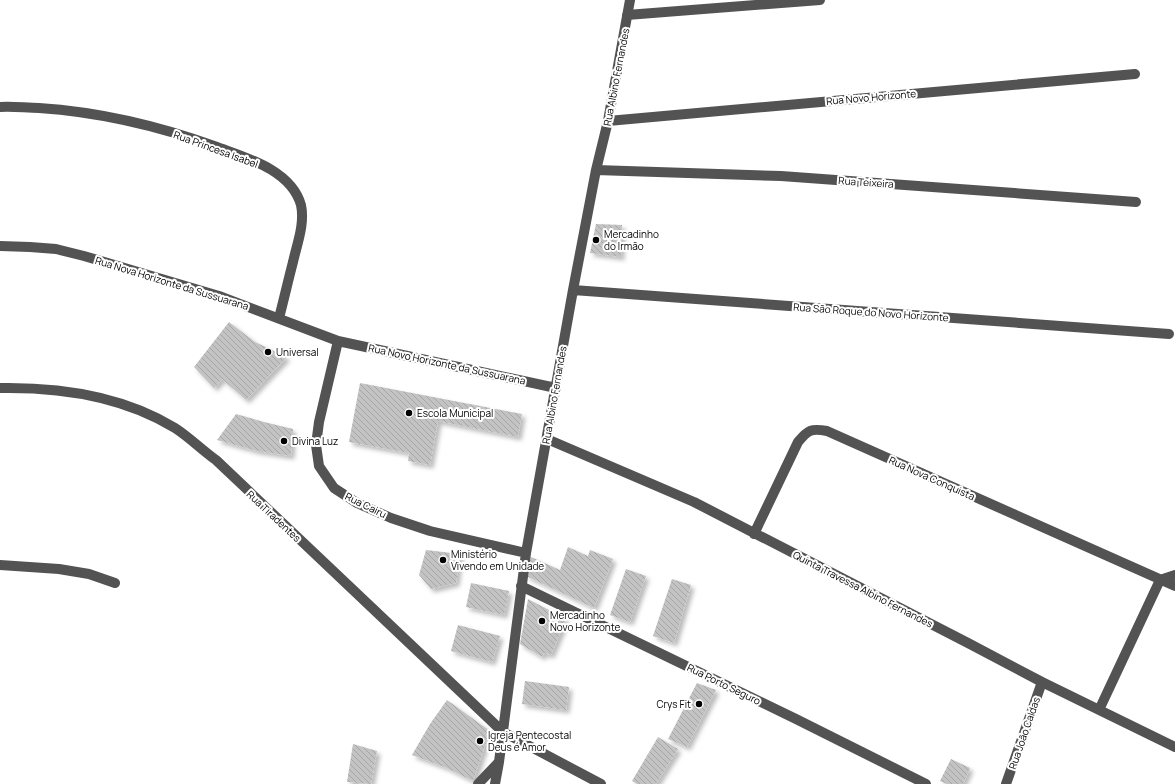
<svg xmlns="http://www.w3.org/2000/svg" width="1175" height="784" font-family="Manrope,sans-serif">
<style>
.building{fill:url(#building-back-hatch);filter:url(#shadow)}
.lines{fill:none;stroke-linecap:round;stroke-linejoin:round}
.minor{stroke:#535353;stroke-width:10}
.poi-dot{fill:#000;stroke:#fff;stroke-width:1.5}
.labels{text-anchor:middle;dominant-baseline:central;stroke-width:4;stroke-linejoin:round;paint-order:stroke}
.street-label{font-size:10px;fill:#000;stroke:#fff}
.poi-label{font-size:10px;fill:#000;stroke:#fff;text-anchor:start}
</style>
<defs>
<pattern id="building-back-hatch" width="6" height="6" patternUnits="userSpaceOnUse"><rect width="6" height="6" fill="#c3c3c3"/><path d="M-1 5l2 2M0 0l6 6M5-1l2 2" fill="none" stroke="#a6a6a6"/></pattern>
<filter id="shadow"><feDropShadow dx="3.5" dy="3.5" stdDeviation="2" flood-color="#0004"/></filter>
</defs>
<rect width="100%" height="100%" fill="#fff"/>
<path class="building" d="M 596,224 L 622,225 L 621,257 L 590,253 Z
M 229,322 L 255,342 L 287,357 L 246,400 L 222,379 L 214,388 L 194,367 Z
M 360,383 L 522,414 L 518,437 L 438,421 L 430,465 L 408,461 L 409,453 L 349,442 Z
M 236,414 L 264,422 L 293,429 L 291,456 L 257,451 L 217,440 Z
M 568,547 L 588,556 L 590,550 L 613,559 L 594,608 L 526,576 L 531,557 L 560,570 Z
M 426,550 L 460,554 L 456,583 L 431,589 L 419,575 Z
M 626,569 L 646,576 L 630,622 L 610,615 Z
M 672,579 L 691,585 L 674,643 L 653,636 Z
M 471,583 L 509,591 L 504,615 L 466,607 Z
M 528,599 L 566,619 L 551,655 L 544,653 L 542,657 L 520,644 Z
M 458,625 L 500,636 L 492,662 L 451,651 Z
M 525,681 L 569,687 L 566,710 L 522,704 Z
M 697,683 L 716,690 L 687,747 L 668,739 Z
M 447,700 L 490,731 L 473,781 L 447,768 L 412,755 L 430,724 Z
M 658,737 L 678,749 L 656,784 L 637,784 L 632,781 Z
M 353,744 L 377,751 L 371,784 L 347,782 Z
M 951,759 L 970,768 L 963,784 L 947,784 L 940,781 Z"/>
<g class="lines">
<path class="minor" d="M 627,15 L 820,0
M 0,107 C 13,106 26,108 39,108 C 101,112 159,126 217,147 C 247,158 291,170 301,205 C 305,224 297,244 293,262 C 288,281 284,299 279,318
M 608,121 L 1135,74
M 596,170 L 781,176 L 1136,202
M 0,246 L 30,247 L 56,249 L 84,256 L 219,296 L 338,341 L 556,388
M 573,290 L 1169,334
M 338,341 L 319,422 L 316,445 L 319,466 L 334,488 L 357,503 L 391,518 L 430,531 L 526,553
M 0,388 C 60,387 123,396 175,428 C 189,437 202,450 216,460 L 503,732 L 601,784
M 547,439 L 694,502 L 968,643 L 1042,682 L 1175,747
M 754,534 L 798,442 C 808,430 811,428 827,431 L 1175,586
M 0,565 L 59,569 L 89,574 L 115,583
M 521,586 L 796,719 L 926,784
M 1099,710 L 1160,580 L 1175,575
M 478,784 L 499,762 L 526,553 L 573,290 L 596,170 L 608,121 L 630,0
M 495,784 L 499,762
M 1006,784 L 1042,682"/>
</g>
<g class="poi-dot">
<circle cx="596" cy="240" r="4"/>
<circle cx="268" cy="352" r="4"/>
<circle cx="409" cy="413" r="4"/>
<circle cx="284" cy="441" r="4"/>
<circle cx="443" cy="560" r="4"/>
<circle cx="542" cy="621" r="4"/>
<circle cx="699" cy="704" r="4"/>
<circle cx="480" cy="741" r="4"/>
</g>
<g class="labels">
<g class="street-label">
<text transform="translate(616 77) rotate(-79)">Rua Albino Fernandes</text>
<text transform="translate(871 97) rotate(-5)">Rua Novo Horizonte</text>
<text transform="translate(216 149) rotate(20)">Rua Princesa Isabel</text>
<text transform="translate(866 182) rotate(4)">Rua Teixeira</text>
<text transform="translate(172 283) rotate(17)">Rua Nova Horizonte da Sussuarana</text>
<text transform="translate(871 312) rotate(4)">Rua São Roque do Novo Horizonte</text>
<text transform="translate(447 364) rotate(12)">Rua Novo Horizonte da Sussuarana</text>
<text transform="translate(554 395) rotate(-80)">Rua Albino Fernandes</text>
<text transform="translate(932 478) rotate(24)">Rua Nova Conquista</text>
<text transform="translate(366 505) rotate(26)">Rua Cairu</text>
<text transform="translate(274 516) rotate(43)">Rua Tiradentes</text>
<text transform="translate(863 589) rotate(27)">Quinta Travessa Albino Fernandes</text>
<text transform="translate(724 684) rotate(26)">Rua Porto Seguro</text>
<text transform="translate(1024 733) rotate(-71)">Rua João Caldas</text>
</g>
<g class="poi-label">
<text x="604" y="234">Mercadinho<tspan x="604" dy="12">do Irmão</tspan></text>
<text x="276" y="352">Universal</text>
<text x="417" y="413">Escola Municipal</text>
<text x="292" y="441">Divina Luz</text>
<text x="451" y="554">Ministério<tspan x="451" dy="12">Vivendo em Unidade</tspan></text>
<text x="550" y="615">Mercadinho<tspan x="550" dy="12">Novo Horizonte</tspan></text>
<text x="691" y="704" text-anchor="end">Crys Fit</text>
<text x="488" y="735">Igreja Pentecostal<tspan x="488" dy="12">Deus é Amor</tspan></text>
</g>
</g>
</svg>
